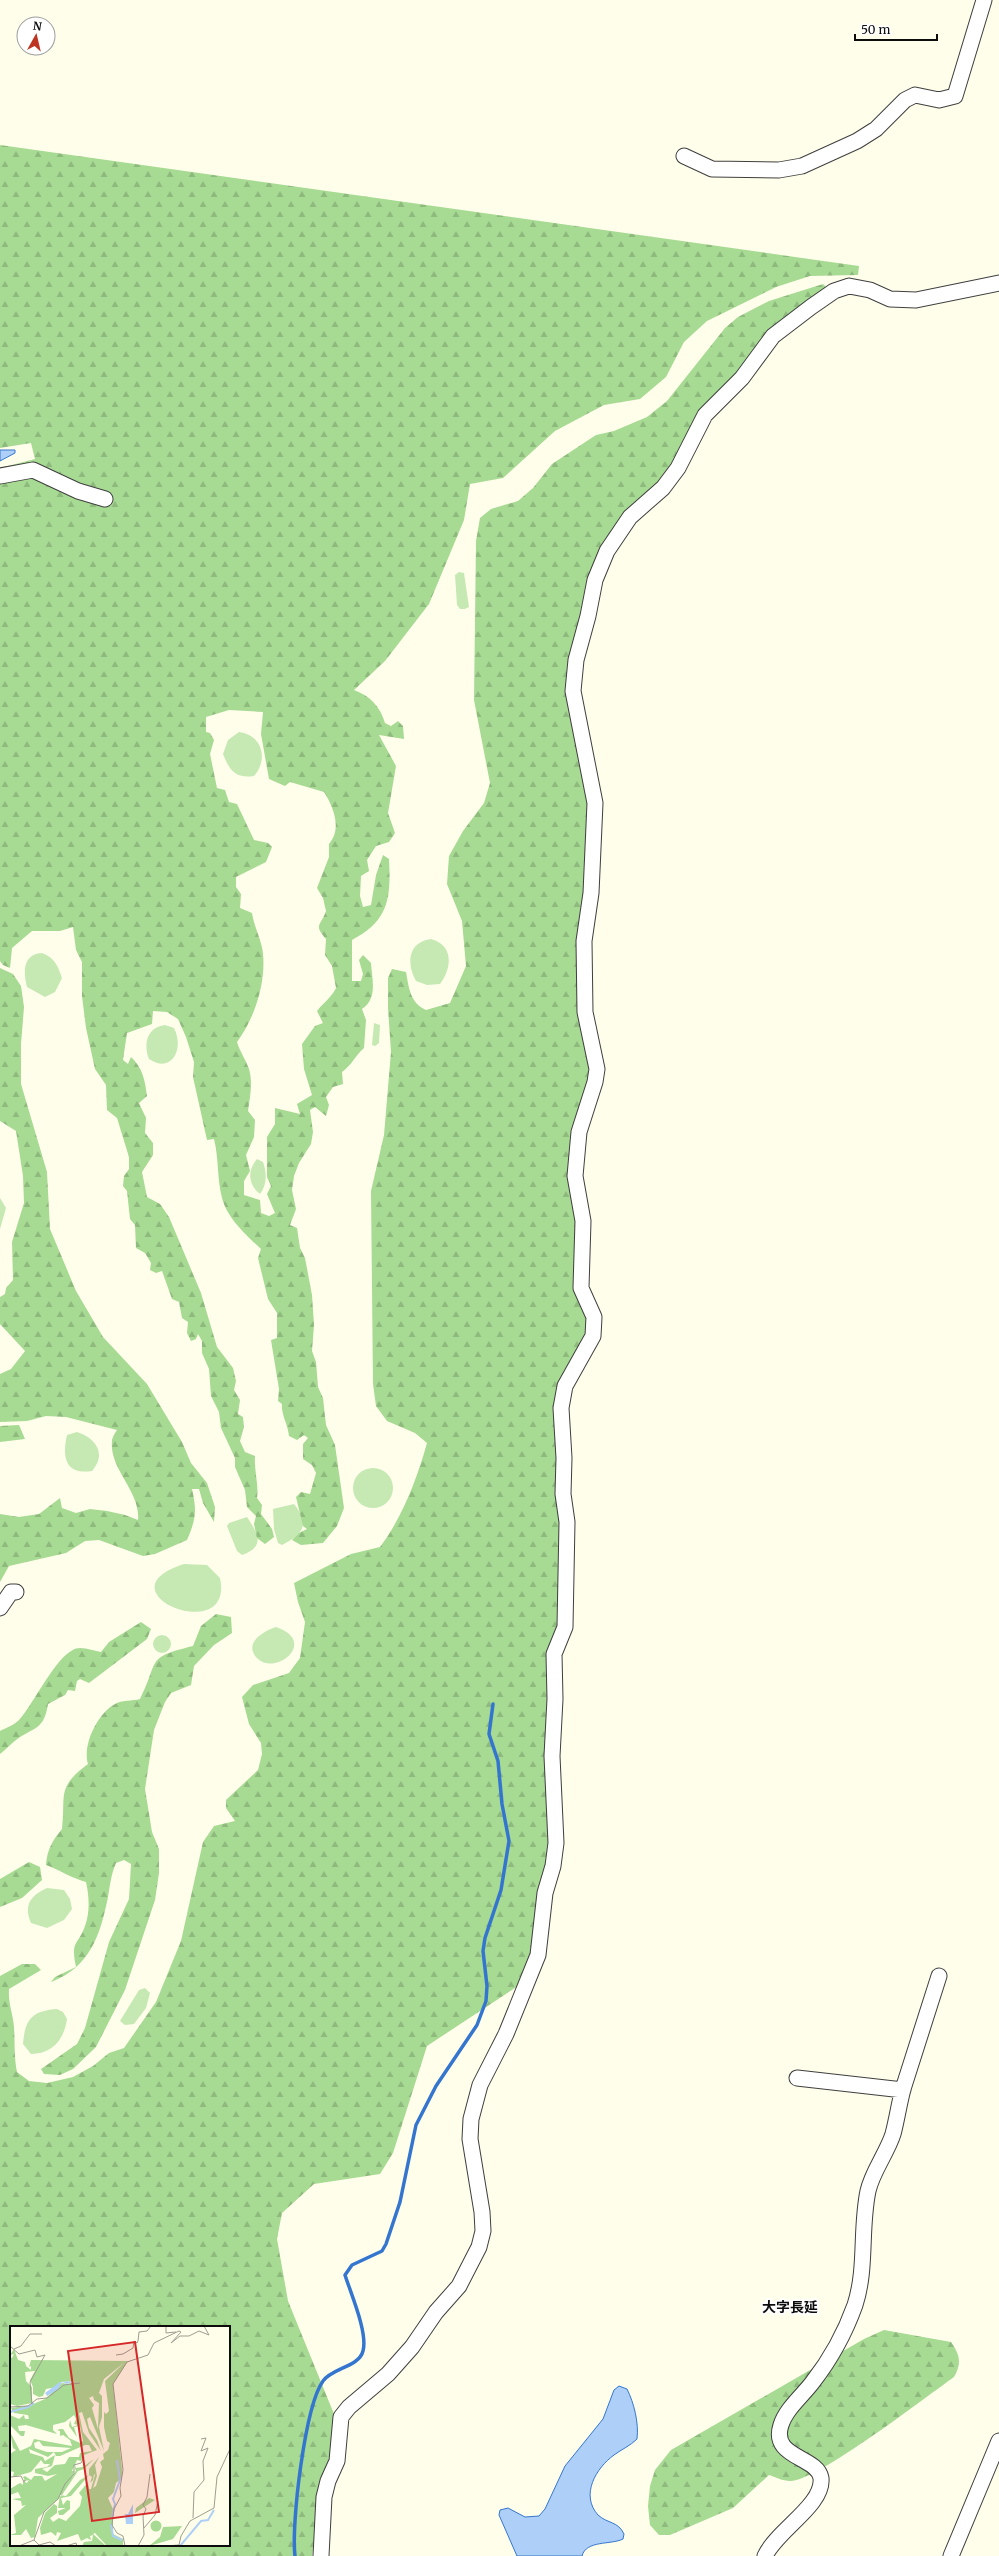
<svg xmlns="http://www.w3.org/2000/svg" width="999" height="2556" font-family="Merriweather,'Noto Sans JP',serif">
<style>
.grass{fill:#c6e9b4}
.forest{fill:url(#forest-firs);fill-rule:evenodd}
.water{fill:#aecff7;stroke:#3476cf}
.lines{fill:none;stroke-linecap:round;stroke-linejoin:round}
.stream{stroke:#3476cf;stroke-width:3.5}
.minor-casing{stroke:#3f3f3f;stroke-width:17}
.minor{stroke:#fff;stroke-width:15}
.labels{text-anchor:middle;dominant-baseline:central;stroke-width:4;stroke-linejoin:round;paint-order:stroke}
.quarter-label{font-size:14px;font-weight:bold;fill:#0c0c0c;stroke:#fff}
.inset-river{fill:none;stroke:#aecff7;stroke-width:2}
.inset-road{fill:none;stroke:#9e9d91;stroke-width:1}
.view{fill:#d62828;fill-opacity:0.15;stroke:#d62828;stroke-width:2}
.inset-edge{fill:none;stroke:#0c0c0c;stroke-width:2}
</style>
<defs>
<pattern id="forest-firs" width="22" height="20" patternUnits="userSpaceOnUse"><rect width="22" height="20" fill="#a7da93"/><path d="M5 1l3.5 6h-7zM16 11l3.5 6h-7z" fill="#8fba7e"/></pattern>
</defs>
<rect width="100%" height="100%" fill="#fffeea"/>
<path class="grass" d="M 459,572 L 464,573 L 469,607 L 465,609 L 460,609 L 457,605 L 455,575 Z
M 239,732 C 262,735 269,759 254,776 C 236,779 229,770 223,754 L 228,740 Z
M 431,939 C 454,945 452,968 440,984 L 427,985 L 416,981 C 406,963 408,942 431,939 Z
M 42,953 C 55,958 58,966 62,978 L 55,992 L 45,997 L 27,987 C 23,972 23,954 42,953 Z
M 374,1023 L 380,1025 L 379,1043 L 375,1046 L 372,1045 Z
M 165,1025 L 174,1028 C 185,1050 171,1074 149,1059 C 143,1044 147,1027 165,1025 Z
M 257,1159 L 263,1162 C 267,1173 267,1185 260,1194 C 248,1185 247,1170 257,1159 Z
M 0,1198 L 6,1208 L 0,1229 Z
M 77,1432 C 96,1438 107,1454 92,1471 C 65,1475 62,1457 67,1435 Z
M353 1488a20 20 0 1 1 40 0a20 20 0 1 1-40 0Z
M 294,1504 C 310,1524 304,1534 282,1545 L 278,1543 L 274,1529 L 273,1509 Z
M 247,1517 C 258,1534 266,1546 242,1555 L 237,1551 L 227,1526 L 229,1523 Z
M 184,1564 L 207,1565 L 220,1578 C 235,1648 96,1592 184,1564 Z
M 276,1627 C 318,1641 277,1676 258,1659 C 242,1644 263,1631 276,1627 Z
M153 1644a9 9 0 1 1 18 0a9 9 0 1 1-18 0Z
M 47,1888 L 64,1890 L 70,1899 L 72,1909 L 64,1920 L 47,1928 L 31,1923 C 23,1905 31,1895 47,1888 Z
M 145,1988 L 150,1993 L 146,2008 L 134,2024 L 125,2025 L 120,2021 L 139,1990 Z
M 57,2009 L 63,2012 L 67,2019 C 64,2040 52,2054 31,2054 L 23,2044 C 25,2019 32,2011 57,2009 Z"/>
<path class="forest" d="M 0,145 L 859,266 L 858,275 L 810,276 L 776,287 L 707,321 L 684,342 L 666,377 L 640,399 L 604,405 L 555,431 L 503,478 L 470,484 L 464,520 L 429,604 L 385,661 L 354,690 C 370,696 380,706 385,723 L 391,726 L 398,721 L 403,726 L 404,739 L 379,735 L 396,766 L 388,813 L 395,833 L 389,842 L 376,846 L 367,860 L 369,871 L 361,876 L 360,896 L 363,907 L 371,905 L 376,875 L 383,855 L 389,859 C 391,898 389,921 352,940 L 352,981 L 361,981 L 363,974 L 359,960 L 363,955 L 371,963 C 372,980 378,998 362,1009 L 366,1020 L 364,1048 C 355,1056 351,1066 342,1072 L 343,1084 L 333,1087 L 326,1097 L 329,1105 L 326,1116 L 315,1107 L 310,1110 L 313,1132 L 311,1144 L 299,1163 L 294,1176 L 292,1190 L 296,1209 L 290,1225 L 297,1228 L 300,1248 L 305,1258 L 312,1295 L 314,1325 L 312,1351 L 316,1362 L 318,1387 L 323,1398 L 326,1425 L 335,1445 L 344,1508 L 337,1526 L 323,1543 L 301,1545 L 292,1540 L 299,1533 L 307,1529 L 303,1526 L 296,1497 L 301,1492 L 310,1494 L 316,1473 L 312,1465 L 303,1459 L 303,1444 L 308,1438 L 304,1435 L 297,1440 L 289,1436 C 288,1424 281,1415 282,1404 L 278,1401 L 279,1389 L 271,1340 L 277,1338 L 277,1313 L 268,1299 L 258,1258 L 261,1249 C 247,1236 227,1218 222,1198 C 217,1179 219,1159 214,1139 L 207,1140 L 193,1077 L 194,1062 L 186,1037 L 178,1019 L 167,1012 L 153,1011 L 152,1024 L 127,1033 L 123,1060 L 128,1064 L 131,1057 C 143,1068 145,1081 147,1096 L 139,1103 L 146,1118 L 145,1133 L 153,1143 L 153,1155 L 142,1172 L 147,1197 L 160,1204 L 169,1217 L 201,1293 L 217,1347 L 233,1368 L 236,1381 L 234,1390 L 240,1400 L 238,1414 L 243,1417 L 244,1427 L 240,1441 L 245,1452 L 255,1456 C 254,1472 259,1485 257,1498 L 262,1505 L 261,1514 L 272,1529 L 274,1537 L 265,1544 L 257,1538 L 254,1524 L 256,1516 L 247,1507 L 245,1490 L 235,1467 L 235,1458 L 221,1428 L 219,1412 L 211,1396 L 209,1369 L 202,1353 L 202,1341 L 198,1334 L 196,1339 L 191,1341 L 187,1333 L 188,1322 L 182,1318 L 179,1302 L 172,1299 L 162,1271 L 156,1273 L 150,1270 L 151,1263 L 145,1253 L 136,1248 L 135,1225 L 130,1219 L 127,1191 L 123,1186 L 124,1176 L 129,1169 L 129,1157 L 117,1118 L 107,1110 L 106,1085 L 95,1069 L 86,1028 L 82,996 L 82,962 L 76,950 L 73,927 L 60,931 L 32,931 L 12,948 L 10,968 L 3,965 L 0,961 L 0,468 L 35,459 L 31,443 L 0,448 ZM 229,710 L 263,712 L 261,734 L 269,779 L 285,786 L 290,782 L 324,792 C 334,808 342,829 329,844 L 329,857 L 317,888 L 323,898 L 326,911 C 321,926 313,924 326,939 L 325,955 L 332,966 L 336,988 C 331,998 324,1002 317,1011 L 323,1023 L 315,1026 L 302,1044 L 304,1069 L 312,1095 L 297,1104 L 300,1114 L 275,1108 L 275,1124 L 267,1137 L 267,1177 L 271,1186 L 267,1194 L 275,1213 L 269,1216 L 261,1213 L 260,1200 L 244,1195 L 244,1181 L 250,1171 L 246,1155 L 254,1137 L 255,1120 L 248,1111 C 250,1097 253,1083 249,1069 C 246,1060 240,1052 237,1042 C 254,1019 266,984 263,954 C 262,941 254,927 252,913 L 240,908 L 241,894 L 236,887 L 236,877 L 266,862 L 272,847 L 268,843 L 254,840 L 237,804 L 229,802 L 225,790 L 217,788 L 210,754 L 214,740 L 210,733 L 206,732 L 206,717 Z
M 823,284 L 828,289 L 770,333 L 663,483 L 631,509 L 573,656 L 591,806 L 587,886 L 593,1065 L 578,1123 L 589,1336 L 563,1381 L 563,1519 L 551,1844 L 534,1954 L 521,1984 L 427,2046 L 393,2153 L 380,2174 L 314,2184 L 282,2213 L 277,2239 L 288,2301 L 334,2414 L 331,2450 L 320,2491 L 312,2556 L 0,2556 L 0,1976 L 22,1964 L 35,1964 L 41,1970 L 9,1989 C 8,2003 13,2014 14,2027 C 15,2043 14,2057 17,2072 L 29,2081 L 47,2083 L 73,2077 L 93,2066 L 109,2053 L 124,2048 L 156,2002 L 181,1941 L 203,1842 L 214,1826 L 235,1821 L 226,1808 L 226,1800 L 258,1770 L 262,1754 L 261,1743 L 249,1724 L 242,1697 L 253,1685 L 289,1673 L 300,1658 L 305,1622 L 298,1602 L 294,1583 L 351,1554 L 380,1547 C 402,1518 417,1479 427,1443 L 415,1433 L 387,1421 L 376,1406 L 373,1384 L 371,1191 L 384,1135 L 391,1052 L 388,1008 L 388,978 L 392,969 L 406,972 C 409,988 410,1003 426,1010 L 450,1003 L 466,966 L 462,921 L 447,884 L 449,856 L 463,831 L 484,803 L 490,783 L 474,700 L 476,541 L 480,518 L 491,509 L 518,501 L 533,488 L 552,464 L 596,435 L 614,431 L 647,417 L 667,401 L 725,328 L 738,317 L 769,301 ZM 11,2327 L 229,2327 L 229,2545 L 11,2545 Z
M 0,968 L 13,974 L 21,986 L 24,1007 L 21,1044 L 21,1084 L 47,1172 L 50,1229 L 76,1291 L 103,1337 L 147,1384 L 182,1442 L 191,1463 L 207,1483 L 215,1507 L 214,1522 L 203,1503 L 199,1489 L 192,1489 C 197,1511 196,1519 187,1540 L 155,1554 L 143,1556 L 99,1540 L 85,1541 L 66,1553 L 9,1566 L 0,1582 L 0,1514 L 19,1517 L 39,1514 L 60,1498 L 62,1508 L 76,1513 L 90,1509 L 107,1511 L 125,1515 L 138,1520 C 141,1492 109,1469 112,1441 C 112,1438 115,1433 117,1430 L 66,1417 L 46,1416 L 27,1421 L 0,1422 L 0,1374 L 11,1369 L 25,1351 L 0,1324 L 0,1297 L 5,1294 L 6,1288 L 13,1280 L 12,1242 L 24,1203 L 23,1176 L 16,1131 L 0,1121 Z
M 19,1425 L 25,1439 L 0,1442 L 0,1426 Z
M 216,1614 L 231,1617 L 232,1633 L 214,1645 L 194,1666 L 191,1685 L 171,1693 L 165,1702 L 154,1730 L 145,1789 L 152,1832 L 159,1849 L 159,1873 L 155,1900 L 125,1990 L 96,2047 L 73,2069 L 60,2075 L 44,2074 L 41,2069 L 77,2044 L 85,2028 L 109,1942 L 129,1899 L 131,1864 L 124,1860 L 116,1863 C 111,1874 110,1886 108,1897 C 100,1936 90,1967 51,1982 L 55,1977 L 76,1967 C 70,1939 79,1946 86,1923 C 90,1909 89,1896 86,1882 C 71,1878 60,1870 46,1865 C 47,1850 52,1841 62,1829 C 66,1794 56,1788 88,1764 C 82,1745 98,1713 115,1704 C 121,1700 133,1701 140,1699 C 160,1660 144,1658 193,1646 L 201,1626 Z
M 141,1622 L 151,1629 L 147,1639 L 89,1683 L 80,1679 L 77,1681 L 75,1691 L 68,1690 L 65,1695 L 48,1704 C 44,1731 33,1727 16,1740 C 11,1744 5,1750 0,1754 L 0,1731 C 6,1728 14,1725 19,1720 C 35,1703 59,1648 80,1648 C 87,1648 95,1651 101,1652 L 109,1642 Z
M 29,1862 L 40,1867 L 42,1880 L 22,1898 L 0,1907 L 0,1879 Z
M 884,2330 L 951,2342 C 960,2355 962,2363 954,2377 C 927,2396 816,2482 790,2481 C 783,2481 775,2477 769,2475 L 733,2508 L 670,2535 L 659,2535 L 650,2525 L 648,2506 L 650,2486 L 655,2470 L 671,2450 L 864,2339 Z"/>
<path class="water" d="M 0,450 L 15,450 L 15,453 L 0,461 Z
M 619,2386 L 627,2389 C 634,2403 639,2423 637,2439 C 630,2446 622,2449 614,2455 C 596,2468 580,2495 598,2515 C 608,2524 618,2521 624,2534 L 623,2539 C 611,2545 586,2540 582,2556 L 517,2556 L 499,2515 L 500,2510 L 508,2508 L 525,2517 L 539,2516 L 545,2509 L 565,2466 L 603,2419 L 614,2390 Z"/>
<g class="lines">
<path class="stream" d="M 295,2556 C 291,2524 305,2406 323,2381 C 332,2368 359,2367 363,2351 C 368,2333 351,2294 345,2275 L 352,2265 L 382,2251 L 386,2244 L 400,2202 L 416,2125 L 436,2086 L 477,2025 L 486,2001 L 487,1986 L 483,1951 L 485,1938 L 501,1890 L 509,1841 L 502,1804 L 498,1761 L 489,1734 L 493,1704"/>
<g class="minor-casing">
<path id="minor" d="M 684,156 L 712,169 L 779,170 L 802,166 L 857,141 L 876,129 L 905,100 L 915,95 L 939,100 L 955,96 L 984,0
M 0,476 L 33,470 L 78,491 L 105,499
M 0,1608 L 11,1592 L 16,1592
M 797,2078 L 903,2090
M 321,2556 L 324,2497 L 328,2481 L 337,2461 L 341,2417 L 349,2407 L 388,2374 L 412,2347 L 436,2312 L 459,2286 L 479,2247 L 483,2231 L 482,2212 L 470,2139 L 471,2119 L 480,2085 L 506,2034 L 538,1955 L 545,1893 L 553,1866 L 556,1843 L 552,1756 L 555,1699 L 554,1654 L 565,1627 L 567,1522 L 563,1494 L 564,1458 L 561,1408 L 565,1386 L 593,1336 L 594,1317 L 581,1288 L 583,1221 L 575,1176 L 579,1132 L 595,1082 L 597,1069 L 585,1012 L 584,941 L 591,893 L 595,803 L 573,691 L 576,660 L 588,616 L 595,580 L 607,551 L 630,517 L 663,488 L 678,468 L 705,415 L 742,378 L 773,336 L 811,307 L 834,291 L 849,286 L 870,290 L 890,299 L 916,300 L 999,283
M 765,2556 C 777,2530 824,2505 821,2478 C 817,2456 770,2458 781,2425 C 786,2409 802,2396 812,2383 C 830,2360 845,2333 855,2305 C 867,2268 860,2229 868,2191 C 872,2172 887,2153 893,2134 C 897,2119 899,2104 903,2089 C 915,2051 927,2013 939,1976
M 951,2556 L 999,2441"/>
</g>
<use href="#minor" class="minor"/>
</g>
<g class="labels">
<g class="quarter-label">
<text x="790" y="2307">大字長延</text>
</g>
</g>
<g transform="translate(10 2326)">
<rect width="220" height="220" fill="#fffeea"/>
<path d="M 4,23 L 8,34 L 15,36 L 16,40 L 21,44 L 21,40 L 19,41 L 21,34 L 118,35 L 103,58 L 112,143 L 112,152 L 106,157 L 104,166 L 98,172 L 103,183 L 103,208 L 113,213 L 113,219 L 97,220 L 85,207 L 83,208 L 96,220 L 72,220 L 74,216 L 82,215 L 83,209 L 80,210 L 81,214 L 77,212 L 71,215 L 68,208 L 47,215 L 51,207 L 47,206 L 46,210 L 41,206 L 31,209 L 30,202 L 35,187 L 44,178 L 47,180 L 47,187 L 40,192 L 43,196 L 49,192 L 56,195 L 70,180 L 72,171 L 69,167 L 78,156 L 79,163 L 81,163 L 85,149 L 84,148 L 83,154 L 80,157 L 82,151 L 79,149 L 79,143 L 89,131 L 85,139 L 87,150 L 83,162 L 86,160 L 92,141 L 90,136 L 94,133 L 93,128 L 98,124 L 100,117 L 97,115 L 94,101 L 94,86 L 96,88 L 99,85 L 95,55 L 115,36 L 94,53 L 89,67 L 92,70 L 92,91 L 89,101 L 94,125 L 80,91 L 77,93 L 79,102 L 87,114 L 91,125 L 79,107 L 72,86 L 69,87 L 73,106 L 87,124 L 74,129 L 71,135 L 67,134 L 62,145 L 64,145 L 62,152 L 66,144 L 65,143 L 65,139 L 66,142 L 73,141 L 84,133 L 74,143 L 68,145 L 52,169 L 28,192 L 25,211 L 21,212 L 16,203 L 11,209 L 0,209 L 6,207 L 4,189 L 16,179 L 12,180 L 11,175 L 2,173 L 11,172 L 8,166 L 0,169 L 0,163 L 10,157 L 13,159 L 13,155 L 17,157 L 19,154 L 15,155 L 13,151 L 15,150 L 21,154 L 24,150 L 32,150 L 35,155 L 47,148 L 38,150 L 25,147 L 25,143 L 37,141 L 40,138 L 34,138 L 31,134 L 21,146 L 3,151 L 4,146 L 0,145 L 0,128 L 6,124 L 3,122 L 0,106 L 10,125 L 21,120 L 24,113 L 62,120 L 60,114 L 53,109 L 50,110 L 50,105 L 47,104 L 50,103 L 53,103 L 59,112 L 70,117 L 73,115 L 70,100 L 64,101 L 67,111 L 59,100 L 60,94 L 62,101 L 68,99 L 64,98 L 66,93 L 64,89 L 55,96 L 43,99 L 43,104 L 47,108 L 16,99 L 8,100 L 9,105 L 15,105 L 14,110 L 11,110 L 0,99 L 0,89 L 9,93 L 14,89 L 15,93 L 19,93 L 18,89 L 4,87 L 1,82 L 21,79 L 35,73 L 52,57 L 58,58 L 65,55 L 50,56 L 47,61 L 36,63 L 33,70 L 29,71 L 23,68 L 23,61 L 20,54 L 25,45 L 15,46 L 16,55 L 22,61 L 22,77 L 7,80 L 0,78 L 0,31 L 2,32 L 4,28 L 0,29 ZM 83,70 L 84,74 L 89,77 L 88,103 L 82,82 L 84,79 L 79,72 ZM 29,115 L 33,120 L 61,122 L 52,126 L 37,126 L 25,122 L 24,117 ZM 75,119 L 79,119 L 82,125 L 70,127 L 69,131 L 59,131 L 55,138 L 45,139 L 37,146 L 32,143 L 42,140 L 45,129 L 35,135 L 33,131 L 20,127 L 19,123 L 38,131 L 44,126 L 46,130 L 50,130 ZM 79,149 L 61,170 L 51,172 L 53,179 L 57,174 L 60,175 L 60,183 L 53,189 L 49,189 L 48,185 L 56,182 L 48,182 L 50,169 L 56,170 L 70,154 ZM 139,172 L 145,174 L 125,187 L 126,182 ZM140.5 200a5.5 5.5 0 1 1 11 0a5.5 5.5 0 1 1-11 0ZM 172,200 L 163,213 L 139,220 L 150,211 L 153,201 Z" fill="#a7da93" fill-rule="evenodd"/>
<path d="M 64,55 L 57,58 L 52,56 L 48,63 L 37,70 L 35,67 L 50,56 ZM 123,178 L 123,198 L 116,198 L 115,188 L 118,188 Z" fill="#aecff7"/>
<path class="inset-river" d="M 0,86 L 18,81 L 24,77M 102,191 L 105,178 L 103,173 L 110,154 L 107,134M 101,198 L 103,210 L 112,214M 170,220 L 191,195 L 198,194 L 204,184"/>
<path class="inset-road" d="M 156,0 L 156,7 L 166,6M 169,5 L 171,6 L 161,17 L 170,10 L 179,10 L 189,5 L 199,9 L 194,0M 0,20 L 9,28 L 25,24 L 27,31 L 35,29 L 20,56 L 22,78M 4,23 L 11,20 L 20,8 L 32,8M 106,29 L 113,28 L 123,22 L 124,15 L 127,17 L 128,15 L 129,6 L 137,5 L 141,0M 0,81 L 18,80 L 27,73 L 37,72 L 54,59 L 70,57M 0,151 L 11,150 L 14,156 L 15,154M 183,192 L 184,166 L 194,154 L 193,135 L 198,122 L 191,125 L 196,112 L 191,113M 134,202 L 145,189 L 148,175M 24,214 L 29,219 L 40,216 L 46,220M 9,220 L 24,214 L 34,186 L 48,173 L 55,158 L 64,148 L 64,139 L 71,137 L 74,131M 56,220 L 66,217 L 67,220M 115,220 L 113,210 L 107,207 L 102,199 L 104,183 L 111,170 L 110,162 L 113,144 L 103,58 L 117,36 L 138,29 L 144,17 L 169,5M 128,220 L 134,209 L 133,190 L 136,183 L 133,179 L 137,171 L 140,148M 155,220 L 169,219 L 171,210 L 180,195 L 204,182 L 207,151 L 220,123"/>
<path class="view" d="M 125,16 L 149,186 L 82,195 L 58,25 Z"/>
<rect width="220" height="220" class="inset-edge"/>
</g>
<g transform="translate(36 36) rotate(8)"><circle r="19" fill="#ffffff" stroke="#9e9e9e"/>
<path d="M0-3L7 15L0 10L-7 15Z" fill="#be3522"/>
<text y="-6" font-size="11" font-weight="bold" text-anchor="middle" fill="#0c0c0c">N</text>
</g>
<path d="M855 34v6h82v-6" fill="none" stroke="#0c0c0c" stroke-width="2"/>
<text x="861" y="34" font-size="12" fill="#0c0c0c" stroke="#ffffff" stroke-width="3" paint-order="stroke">50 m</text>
</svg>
